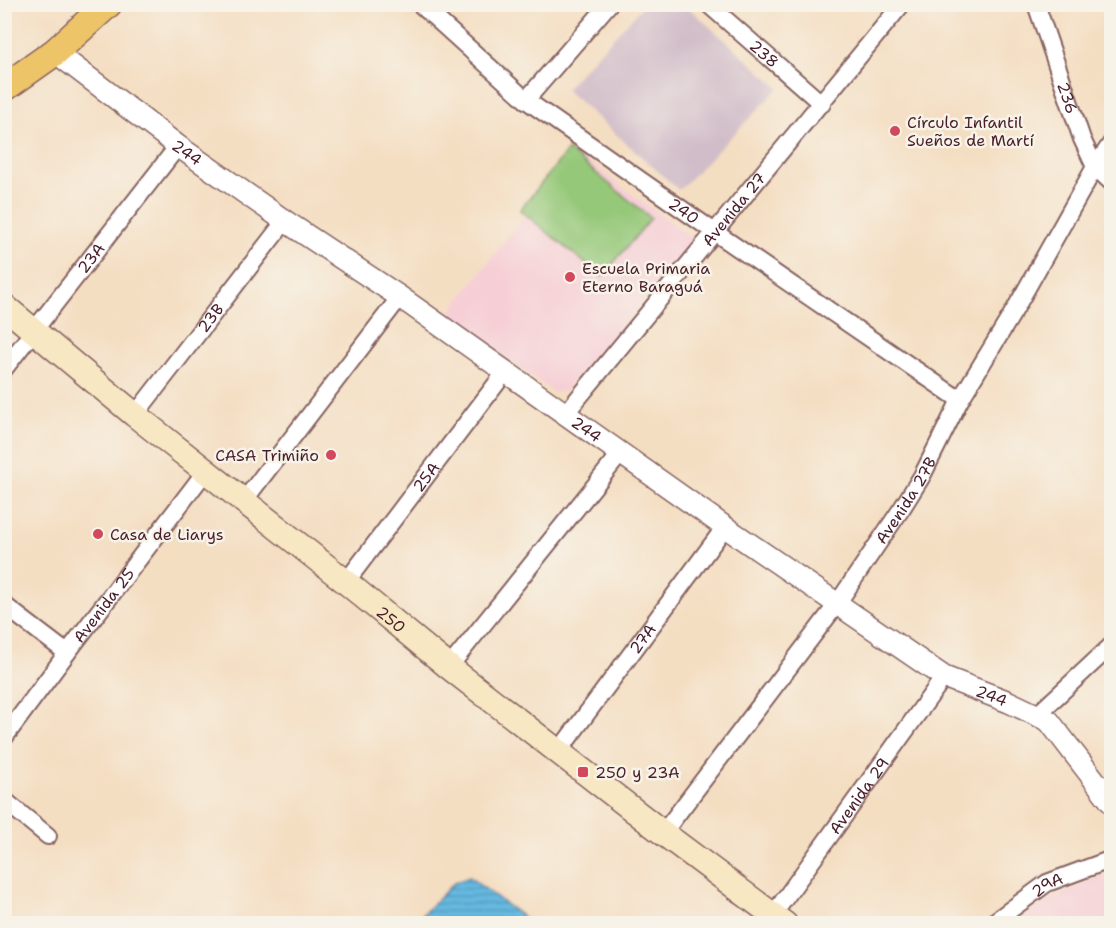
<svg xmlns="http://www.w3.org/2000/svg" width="1116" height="928" font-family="'Shantell Sans',sans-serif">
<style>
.built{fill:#f6cfd6}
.industrial{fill:#d1bdc9}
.pitch{fill:#95c879;stroke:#707452;stroke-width:1.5}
.water{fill:url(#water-rules);stroke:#586c86;stroke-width:1.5}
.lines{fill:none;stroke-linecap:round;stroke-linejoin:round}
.minor-casing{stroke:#866260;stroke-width:20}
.tertiary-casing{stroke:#866260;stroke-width:24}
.secondary-casing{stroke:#866260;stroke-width:27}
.primary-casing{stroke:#866260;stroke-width:30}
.minor{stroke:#fff;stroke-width:16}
.tertiary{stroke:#fff;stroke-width:21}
.secondary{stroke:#f8e7c3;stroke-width:24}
.primary{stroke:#eec469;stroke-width:27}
.poi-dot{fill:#d1495b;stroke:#f7f3e8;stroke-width:2}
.labels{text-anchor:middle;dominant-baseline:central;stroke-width:5;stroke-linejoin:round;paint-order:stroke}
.street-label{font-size:16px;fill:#4a1f2b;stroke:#f7f3e8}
.poi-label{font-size:16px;fill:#4a1f2b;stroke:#f7f3e8;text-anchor:start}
</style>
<defs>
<pattern id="water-rules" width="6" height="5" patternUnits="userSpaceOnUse" patternTransform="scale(1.5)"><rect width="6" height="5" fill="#65b9e1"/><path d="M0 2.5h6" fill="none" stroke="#5596b7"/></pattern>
</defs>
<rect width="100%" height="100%" fill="#f7f3e8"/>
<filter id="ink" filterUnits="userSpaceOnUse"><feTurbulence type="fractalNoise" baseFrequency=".0167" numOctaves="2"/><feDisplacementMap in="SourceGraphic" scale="12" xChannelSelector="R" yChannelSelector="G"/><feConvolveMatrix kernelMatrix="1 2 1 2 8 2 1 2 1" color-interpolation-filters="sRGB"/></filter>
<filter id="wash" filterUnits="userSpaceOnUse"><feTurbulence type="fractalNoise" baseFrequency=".008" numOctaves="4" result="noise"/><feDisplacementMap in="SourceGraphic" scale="24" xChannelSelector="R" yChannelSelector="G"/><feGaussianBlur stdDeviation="1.35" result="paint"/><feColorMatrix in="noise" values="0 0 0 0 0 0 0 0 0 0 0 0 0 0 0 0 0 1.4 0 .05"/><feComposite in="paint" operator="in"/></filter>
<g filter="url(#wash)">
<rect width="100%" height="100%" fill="#f4dec2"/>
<path class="built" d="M 574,151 L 696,241 L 565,391 L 554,393 L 448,314 Z
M 1111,873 L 1111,923 L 1012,923 L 1046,901 L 1100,876 Z"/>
<path class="industrial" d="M 644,5 L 685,5 L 779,88 L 679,190 L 565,89 Z"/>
<path class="pitch" d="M 568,150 L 651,218 L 602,277 L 520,210 Z"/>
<path class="water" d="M 469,877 L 531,923 L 414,923 L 454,883 Z"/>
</g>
<g filter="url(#ink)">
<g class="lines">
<g class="minor-casing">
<g id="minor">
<path id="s1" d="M 420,4 L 526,100 L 716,233 L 960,400"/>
<path id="s2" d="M 708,4 L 822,104"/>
<path id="s3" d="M 1036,4 L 1082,139 L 1095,167 L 1112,183"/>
<path d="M 526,100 L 609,4"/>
<path id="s4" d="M 4,369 L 178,146"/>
<path id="s5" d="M 566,413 L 902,4"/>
<path id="s6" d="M 135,415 L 285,221"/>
<path d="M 243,502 L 400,297"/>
<path id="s7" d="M 346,582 L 506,371"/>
<path d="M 4,605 L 67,653"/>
<path d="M 449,667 L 621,453"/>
<path d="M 1038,714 L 1112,645"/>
<path id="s8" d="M 4,738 L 67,653 L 205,472"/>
<path id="s9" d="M 559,751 L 725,527"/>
<path d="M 4,800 L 48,836"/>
<path id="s10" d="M 663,833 L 837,604 L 902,508 L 922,476 L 960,400 L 1014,311 L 1095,167 L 1112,142"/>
<path id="s11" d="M 773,915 L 944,677"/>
<path id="s12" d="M 991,924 L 1047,883 L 1112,859"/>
</g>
</g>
<g class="tertiary-casing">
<g id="tertiary">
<path id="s13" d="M 55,52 L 178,146 L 285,221 L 400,297 L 725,527 L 944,677 L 1009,702 L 1049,721 L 1112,803"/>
</g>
</g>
<g class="secondary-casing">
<g id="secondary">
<path id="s14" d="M 4,306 L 135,415 L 346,582 L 449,667 L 663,833 L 785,924"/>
</g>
</g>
<g class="primary-casing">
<path id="primary" d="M 4,88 L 55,52 L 108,4"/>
</g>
<use href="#minor" class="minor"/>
<use href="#tertiary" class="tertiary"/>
<use href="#secondary" class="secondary"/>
<use href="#primary" class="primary"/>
</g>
</g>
<g class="poi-dot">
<circle cx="895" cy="131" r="6"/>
<circle cx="570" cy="277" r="6"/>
<circle cx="331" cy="455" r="6"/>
<circle cx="98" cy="534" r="6"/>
<rect x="577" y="766" width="12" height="12" rx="3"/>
</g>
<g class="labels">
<g class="street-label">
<text stroke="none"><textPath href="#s2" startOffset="75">238</textPath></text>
<text stroke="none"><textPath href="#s3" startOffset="99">236</textPath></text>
<text stroke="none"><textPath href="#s13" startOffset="166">244</textPath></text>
<text stroke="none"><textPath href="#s5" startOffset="264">Avenida 27</textPath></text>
<text stroke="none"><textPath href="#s1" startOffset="336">240</textPath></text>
<text stroke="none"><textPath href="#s4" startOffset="141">23A</textPath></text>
<text stroke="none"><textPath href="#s6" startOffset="123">23B</textPath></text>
<text stroke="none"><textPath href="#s13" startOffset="652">244</textPath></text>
<text stroke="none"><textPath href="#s7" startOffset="132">25A</textPath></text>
<text stroke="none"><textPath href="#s10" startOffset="412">Avenida 27B</textPath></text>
<text stroke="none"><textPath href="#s8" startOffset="166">Avenida 25</textPath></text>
<text stroke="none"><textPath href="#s14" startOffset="498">250</textPath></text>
<text stroke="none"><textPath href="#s9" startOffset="140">27A</textPath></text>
<text stroke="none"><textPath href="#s13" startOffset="1138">244</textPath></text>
<text stroke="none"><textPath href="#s11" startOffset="147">Avenida 29</textPath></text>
<text stroke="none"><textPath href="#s12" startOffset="69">29A</textPath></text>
</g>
<g class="poi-label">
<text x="907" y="122">Círculo Infantil<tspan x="907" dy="18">Sueños de Martí</tspan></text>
<text x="582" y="268">Escuela Primaria<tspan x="582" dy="18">Eterno Baraguá</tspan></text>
<text x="319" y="455" text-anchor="end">CASA Trimiño</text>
<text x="110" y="534">Casa de Liarys</text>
<text x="595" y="772">250 y 23A</text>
</g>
</g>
<rect width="1116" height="928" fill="none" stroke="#f7f3e8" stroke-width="24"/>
</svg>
